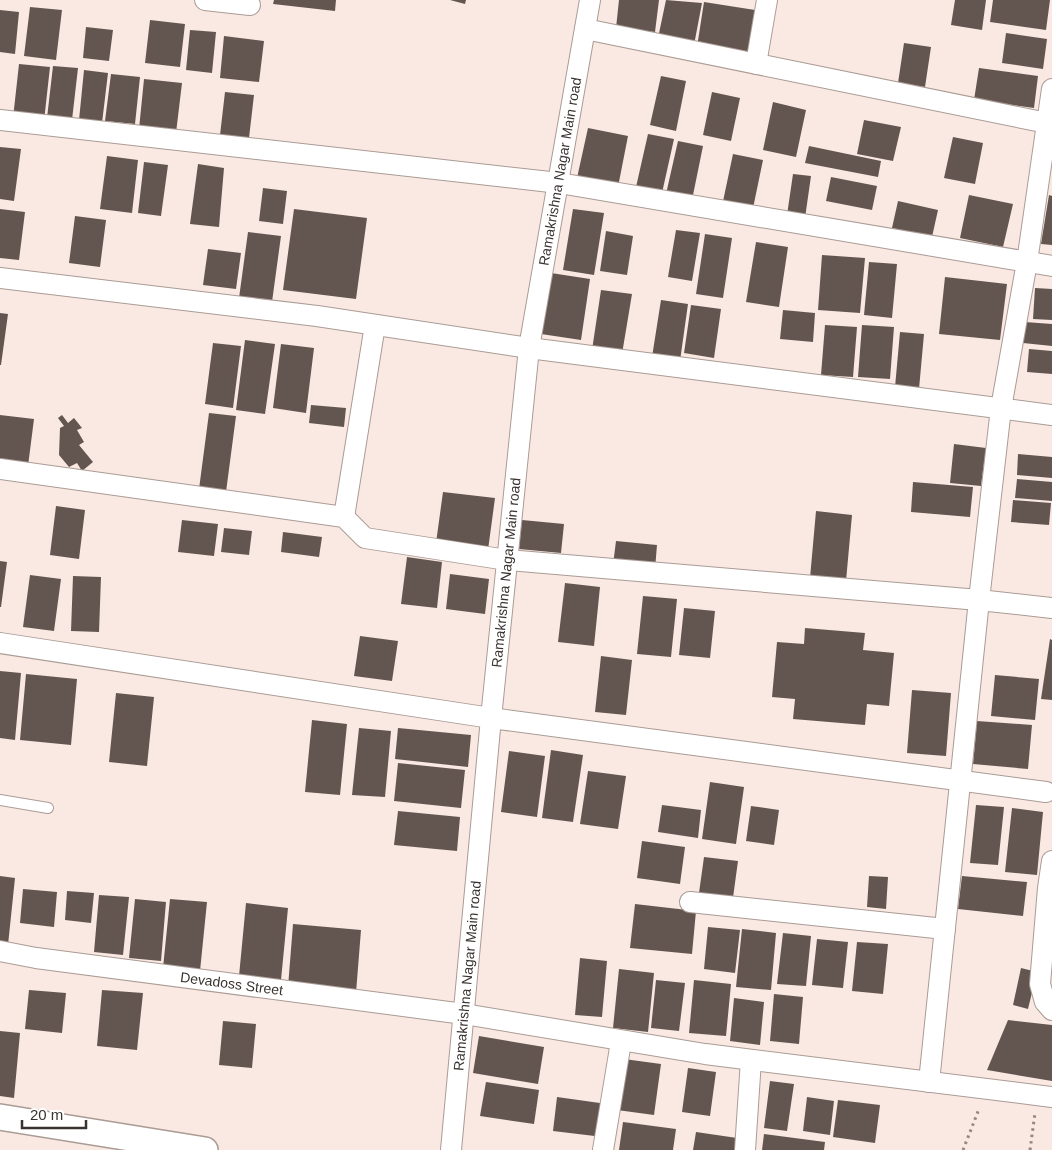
<svg xmlns="http://www.w3.org/2000/svg" width="1052" height="1150" font-family="Arial,sans-serif">
<style>
.building{fill:#635650}
.lines{fill:none;stroke-linecap:round;stroke-linejoin:round}
.service-casing{stroke:#aa9b95;stroke-width:12}
.minor-casing{stroke:#aa9b95;stroke-width:22}
.tertiary-casing{stroke:#aa9b95;stroke-width:28}
.path{stroke:#928782;stroke-width:3;stroke-dasharray:2.5 4;stroke-linecap:butt}
.service{stroke:#fff;stroke-width:10}
.minor{stroke:#fff;stroke-width:20}
.tertiary{stroke:#fff;stroke-width:25}
.labels{text-anchor:middle;dominant-baseline:central;stroke-width:5;stroke-linejoin:round;paint-order:stroke}
.street-label{font-size:14px;fill:#393330;stroke:#fff}
</style>
<rect width="100%" height="100%" fill="#fae9e3"/>
<path class="building" d="M 274,0 L 336,0 L 335,11 L 273,4 Z
M 450,0 L 466,0 L 465,4 Z
M 619,0 L 659,0 L 655,32 L 616,28 Z
M 666,0 L 702,3 L 694,45 L 658,38 Z
M 955,0 L 986,0 L 982,30 L 951,25 Z
M 993,0 L 1050,0 L 1046,30 L 990,22 Z
M 704,2 L 755,10 L 749,55 L 697,47 Z
M 30,7 L 62,10 L 56,60 L 24,56 Z
M 0,10 L 19,12 L 15,54 L 0,52 Z
M 150,20 L 185,24 L 180,67 L 145,63 Z
M 86,27 L 113,30 L 109,61 L 83,58 Z
M 190,30 L 216,32 L 212,73 L 186,70 Z
M 1006,33 L 1047,39 L 1043,69 L 1002,63 Z
M 224,36 L 264,41 L 259,82 L 220,78 Z
M 904,43 L 931,47 L 925,87 L 898,83 Z
M 19,64 L 50,67 L 44,121 L 13,118 Z
M 53,66 L 78,68 L 72,120 L 47,118 Z
M 979,68 L 1038,76 L 1034,108 L 974,100 Z
M 84,70 L 108,73 L 102,123 L 79,120 Z
M 111,74 L 140,77 L 135,124 L 105,121 Z
M 661,76 L 686,81 L 676,131 L 650,125 Z
M 144,79 L 182,83 L 176,133 L 139,129 Z
M 225,92 L 254,95 L 249,138 L 220,135 Z
M 712,92 L 740,98 L 731,141 L 703,135 Z
M 773,102 L 806,110 L 796,157 L 763,150 Z
M 864,120 L 901,127 L 893,161 L 857,154 Z
M 588,128 L 628,136 L 618,187 L 577,178 Z
M 648,134 L 674,139 L 662,193 L 636,187 Z
M 953,137 L 983,143 L 975,184 L 944,178 Z
M 678,141 L 703,146 L 692,200 L 666,194 Z
M 809,146 L 881,161 L 878,177 L 805,163 Z
M 0,147 L 21,149 L 14,201 L 0,199 Z
M 733,154 L 763,160 L 752,213 L 722,206 Z
M 107,156 L 138,160 L 132,213 L 100,209 Z
M 144,162 L 168,165 L 161,216 L 138,213 Z
M 198,164 L 224,168 L 219,227 L 190,224 Z
M 793,174 L 811,176 L 805,218 L 787,215 Z
M 831,177 L 877,186 L 872,210 L 826,201 Z
M 263,188 L 287,191 L 283,224 L 259,221 Z
M 969,195 L 1013,204 L 1003,247 L 960,238 Z
M 1049,195 L 1052,196 L 1052,245 L 1041,244 Z
M 898,201 L 938,210 L 932,237 L 892,228 Z
M 0,209 L 25,212 L 19,260 L 0,258 Z
M 294,209 L 367,218 L 356,299 L 283,290 Z
M 573,209 L 604,213 L 594,275 L 563,270 Z
M 75,216 L 106,220 L 100,267 L 69,263 Z
M 676,230 L 700,233 L 692,281 L 668,277 Z
M 606,231 L 633,236 L 627,275 L 600,271 Z
M 248,232 L 281,236 L 272,302 L 239,298 Z
M 705,234 L 732,238 L 723,298 L 696,294 Z
M 756,242 L 788,247 L 779,307 L 746,302 Z
M 208,249 L 241,253 L 236,289 L 203,285 Z
M 822,255 L 865,258 L 860,313 L 818,310 Z
M 869,262 L 897,264 L 892,318 L 864,315 Z
M 551,273 L 590,279 L 581,340 L 541,334 Z
M 945,277 L 1007,284 L 1000,340 L 939,334 Z
M 1035,288 L 1052,289 L 1052,320 L 1033,319 Z
M 601,290 L 632,294 L 622,354 L 592,350 Z
M 661,300 L 688,304 L 680,361 L 652,357 Z
M 691,305 L 721,309 L 714,358 L 684,353 Z
M 783,310 L 815,313 L 813,342 L 780,339 Z
M 0,313 L 8,314 L 1,365 L 0,365 Z
M 1025,322 L 1052,324 L 1052,346 L 1023,343 Z
M 825,325 L 857,327 L 853,377 L 821,375 Z
M 862,325 L 894,327 L 890,379 L 858,377 Z
M 900,332 L 924,334 L 919,389 L 895,387 Z
M 245,340 L 275,344 L 265,414 L 236,410 Z
M 213,343 L 241,346 L 233,408 L 205,404 Z
M 281,344 L 314,348 L 306,413 L 273,408 Z
M 1029,349 L 1052,351 L 1052,374 L 1027,372 Z
M 311,405 L 346,408 L 344,427 L 309,423 Z
M 209,413 L 236,416 L 226,492 L 199,489 Z
M 0,415 L 34,419 L 28,466 L 0,462 Z
M 62,415 L 68,423 L 74,418 L 82,428 L 77,430 L 84,442 L 79,445 L 93,462 L 82,471 L 77,463 L 69,467 L 59,455 L 60,428 L 64,426 L 58,418 Z
M 954,444 L 986,448 L 981,486 L 950,483 Z
M 1018,454 L 1052,457 L 1052,478 L 1017,475 Z
M 1017,479 L 1052,482 L 1052,501 L 1015,498 Z
M 913,482 L 973,487 L 970,517 L 911,512 Z
M 443,492 L 495,498 L 488,550 L 436,543 Z
M 1013,500 L 1051,503 L 1049,525 L 1011,522 Z
M 56,506 L 85,510 L 79,559 L 50,555 Z
M 816,511 L 852,515 L 846,581 L 810,578 Z
M 182,520 L 218,524 L 214,556 L 178,552 Z
M 522,520 L 564,524 L 561,553 L 519,549 Z
M 224,528 L 252,531 L 249,555 L 221,552 Z
M 283,532 L 322,537 L 319,557 L 281,552 Z
M 616,541 L 657,545 L 655,569 L 613,565 Z
M 407,557 L 442,562 L 437,608 L 401,604 Z
M 0,561 L 7,562 L 1,607 L 0,607 Z
M 450,574 L 489,579 L 485,614 L 446,609 Z
M 30,575 L 61,579 L 54,631 L 23,627 Z
M 73,576 L 101,577 L 99,632 L 71,631 Z
M 565,583 L 600,587 L 594,646 L 558,642 Z
M 643,596 L 677,599 L 671,657 L 637,654 Z
M 684,608 L 715,611 L 710,658 L 679,655 Z
M 805,628 L 865,633 L 863,650 L 894,653 L 889,706 L 867,704 L 865,725 L 793,719 L 795,699 L 772,697 L 777,642 L 804,644 Z
M 360,636 L 398,641 L 392,681 L 354,676 Z
M 1050,639 L 1052,640 L 1052,700 L 1041,699 Z
M 601,656 L 632,660 L 626,715 L 595,712 Z
M 0,671 L 21,673 L 15,740 L 0,738 Z
M 26,674 L 77,679 L 71,745 L 20,740 Z
M 995,675 L 1039,679 L 1035,720 L 991,716 Z
M 912,690 L 951,693 L 946,756 L 907,753 Z
M 116,693 L 154,697 L 147,766 L 109,762 Z
M 312,720 L 347,724 L 340,795 L 305,792 Z
M 977,721 L 1032,725 L 1028,769 L 973,764 Z
M 359,728 L 391,731 L 385,797 L 352,795 Z
M 398,728 L 471,735 L 468,767 L 395,759 Z
M 551,750 L 583,755 L 573,822 L 542,818 Z
M 509,751 L 545,756 L 537,817 L 501,812 Z
M 398,763 L 465,770 L 461,808 L 394,801 Z
M 588,771 L 626,776 L 618,829 L 580,824 Z
M 710,782 L 744,787 L 736,844 L 702,839 Z
M 662,805 L 701,810 L 698,838 L 658,832 Z
M 976,805 L 1004,807 L 998,865 L 970,863 Z
M 751,806 L 779,810 L 774,845 L 746,841 Z
M 1012,808 L 1043,812 L 1037,875 L 1005,872 Z
M 398,811 L 460,817 L 457,851 L 394,845 Z
M 642,841 L 685,847 L 680,884 L 637,878 Z
M 704,857 L 738,861 L 732,905 L 698,900 Z
M 0,876 L 15,878 L 8,945 L 0,944 Z
M 869,876 L 888,877 L 886,909 L 867,907 Z
M 962,876 L 1027,882 L 1023,916 L 958,909 Z
M 23,889 L 57,892 L 54,927 L 20,923 Z
M 67,891 L 94,893 L 91,923 L 65,920 Z
M 99,895 L 129,897 L 123,955 L 94,952 Z
M 135,899 L 166,902 L 161,961 L 129,958 Z
M 170,899 L 207,902 L 200,971 L 163,968 Z
M 246,903 L 288,908 L 281,980 L 239,976 Z
M 635,904 L 696,911 L 692,954 L 630,948 Z
M 293,924 L 361,930 L 356,993 L 288,987 Z
M 708,927 L 740,930 L 735,973 L 704,969 Z
M 742,929 L 776,933 L 771,990 L 736,987 Z
M 783,933 L 811,936 L 806,986 L 777,984 Z
M 817,939 L 848,942 L 843,988 L 812,985 Z
M 857,942 L 888,944 L 883,994 L 852,991 Z
M 580,958 L 607,961 L 602,1017 L 575,1015 Z
M 1021,968 L 1037,972 L 1028,1009 L 1013,1005 Z
M 619,969 L 654,973 L 648,1032 L 613,1028 Z
M 656,980 L 685,983 L 679,1031 L 651,1028 Z
M 694,980 L 731,984 L 726,1036 L 689,1033 Z
M 29,990 L 66,993 L 62,1033 L 25,1029 Z
M 102,990 L 143,993 L 137,1050 L 97,1046 Z
M 774,994 L 803,997 L 799,1044 L 770,1041 Z
M 734,998 L 764,1002 L 760,1045 L 730,1041 Z
M 1008,1020 L 1052,1025 L 1052,1081 L 987,1070 Z
M 223,1021 L 256,1024 L 252,1068 L 219,1065 Z
M 0,1031 L 20,1033 L 14,1098 L 0,1096 Z
M 479,1036 L 544,1047 L 538,1084 L 473,1073 Z
M 624,1059 L 661,1064 L 654,1115 L 617,1110 Z
M 688,1068 L 716,1072 L 710,1116 L 682,1112 Z
M 770,1081 L 794,1084 L 787,1131 L 764,1128 Z
M 486,1082 L 539,1090 L 534,1124 L 480,1116 Z
M 557,1097 L 607,1104 L 603,1137 L 553,1131 Z
M 807,1097 L 834,1101 L 830,1135 L 803,1131 Z
M 838,1100 L 880,1105 L 875,1143 L 833,1137 Z
M 623,1122 L 676,1129 L 673,1150 L 619,1150 Z
M 696,1132 L 744,1139 L 743,1150 L 693,1150 Z
M 764,1134 L 825,1142 L 824,1150 L 762,1150 Z"/>
<g class="lines">
<g class="service-casing">
<path id="service" d="M 0,800 L 48,808"/>
</g>
<g class="minor-casing">
<g id="minor">
<path d="M 205,0 L 250,5"/>
<path d="M 585,29 L 1047,123"/>
<path d="M 756,64 L 767,0"/>
<path d="M 0,120 L 559,183 L 1052,266"/>
<path d="M 0,278 L 317,316 L 529,348 L 1052,415"/>
<path d="M 0,469 L 344,517 L 365,538 L 507,560 L 979,600 L 1001,408 L 1027,262 L 1052,89"/>
<path d="M 344,517 L 375,325"/>
<path d="M 0,643 L 491,718 L 1046,792"/>
<path d="M 1052,861 L 1048,888 L 1040,984 L 1045,1002 L 1052,1010"/>
<path d="M 690,902 L 945,929"/>
<path id="s1" d="M 0,951 L 36,958 L 464,1014 L 705,1054 L 1052,1097"/>
<path d="M 929,1082 L 979,600 L 1052,608"/>
<path id="s2" d="M 451,1150 L 491,718 L 529,348 L 590,0"/>
<path d="M 603,1150 L 621,1042"/>
<path d="M 745,1150 L 751,1060"/>
</g>
</g>
<g class="tertiary-casing">
<path id="tertiary" d="M 0,1117 L 205,1150"/>
</g>
<path class="path" d="M 963,1150 L 979,1109
M 1030,1150 L 1035,1113"/>
<use href="#service" class="service"/>
<use href="#minor" class="minor"/>
<use href="#tertiary" class="tertiary"/>
</g>
<g class="labels">
<g class="street-label">
<text stroke="none"><textPath href="#s2" startOffset="985">Ramakrishna Nagar Main road</textPath></text>
<text stroke="none"><textPath href="#s2" startOffset="580">Ramakrishna Nagar Main road</textPath></text>
<text stroke="none"><textPath href="#s2" startOffset="175">Ramakrishna Nagar Main road</textPath></text>
<text stroke="none"><textPath href="#s1" startOffset="234">Devadoss Street</textPath></text>
</g>
</g>
<path d="M22 1120v8h64v-8" fill="none" stroke="#393330" stroke-width="2.5"/>
<text x="30" y="1120" font-size="15" fill="#393330" stroke="#ffffff" stroke-width="4" paint-order="stroke">20 m</text>
</svg>
